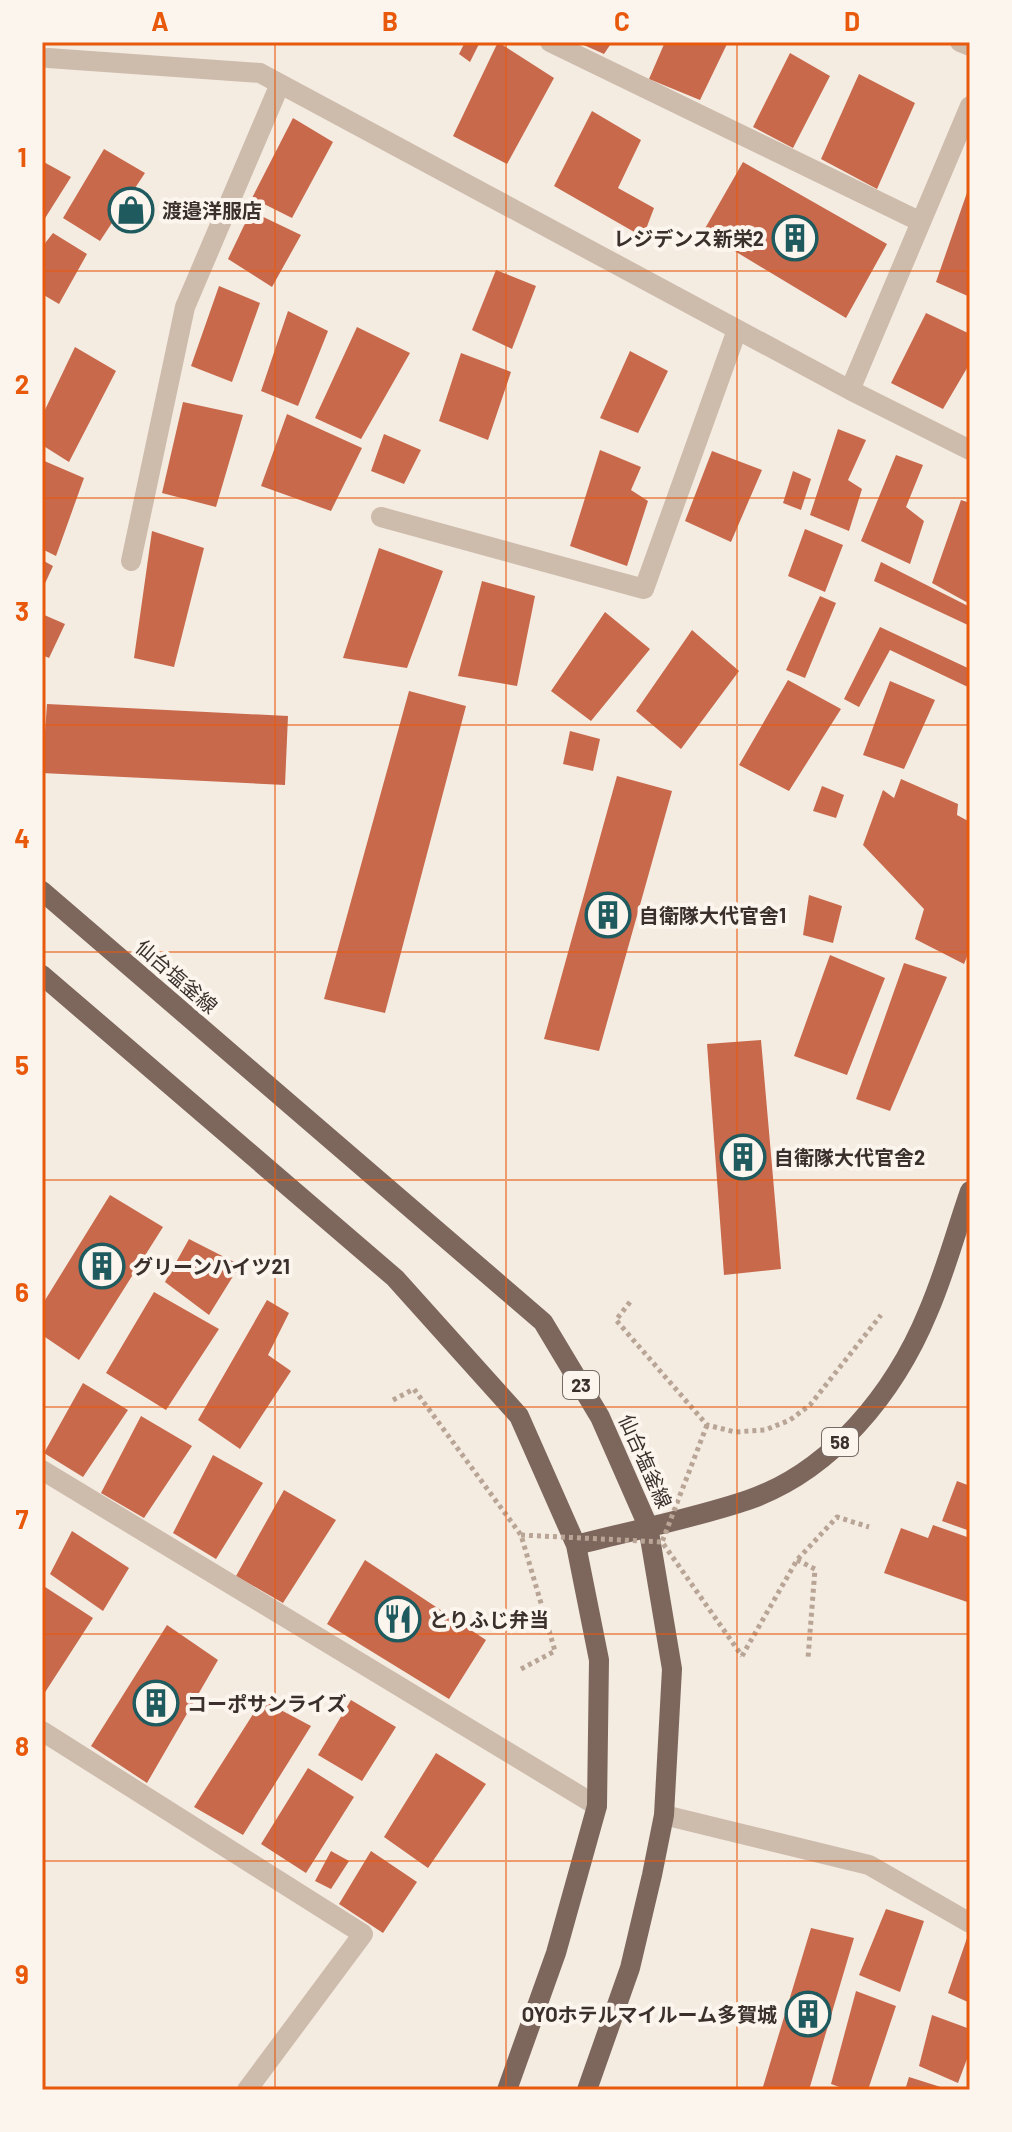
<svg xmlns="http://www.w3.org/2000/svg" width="1012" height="2132" font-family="Barlow,'Noto Sans JP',sans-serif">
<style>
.building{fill:#c8694b}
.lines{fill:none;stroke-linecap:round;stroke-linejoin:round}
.path{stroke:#b9a596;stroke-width:5;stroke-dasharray:4 4;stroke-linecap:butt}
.minor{stroke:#cdbbac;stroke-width:20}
.major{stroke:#7d675c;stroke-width:20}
.path-bridge{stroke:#b9a596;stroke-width:5;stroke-dasharray:4 4;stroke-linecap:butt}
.grid{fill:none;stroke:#e8590c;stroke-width:2;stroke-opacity:0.55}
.labels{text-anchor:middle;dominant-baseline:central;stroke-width:8;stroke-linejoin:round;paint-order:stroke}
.shield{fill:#fbf5ee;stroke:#756b66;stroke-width:2}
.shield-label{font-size:18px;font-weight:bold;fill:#3b302b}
.poi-label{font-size:20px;font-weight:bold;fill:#3b302b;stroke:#fbf5ee;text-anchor:start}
.street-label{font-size:20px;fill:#3b302b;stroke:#fbf5ee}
.neatline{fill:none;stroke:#e8590c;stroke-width:3}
.grid-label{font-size:26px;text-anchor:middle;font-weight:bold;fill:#e8590c}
</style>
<rect width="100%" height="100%" fill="#f4ebe1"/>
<path class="building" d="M 465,42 L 480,42 L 470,62 L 459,54 Z
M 498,42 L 554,78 L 507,164 L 453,136 Z
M 577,42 L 612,42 L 604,54 Z
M 665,42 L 728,42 L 700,100 L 649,79 Z
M 790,53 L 830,76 L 793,148 L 753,127 Z
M 859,74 L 915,103 L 877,189 L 821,159 Z
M 592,111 L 641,140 L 618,188 L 654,208 L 643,237 L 554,186 Z
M 293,118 L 333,142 L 292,218 L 252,198 Z
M 104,149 L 145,173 L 100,241 L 63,218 Z
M 42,161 L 71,177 L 42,223 Z
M 743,162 L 887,244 L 846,318 L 703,232 Z
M 970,184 L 970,297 L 936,282 Z
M 251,211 L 301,235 L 272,287 L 228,259 Z
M 53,233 L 87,254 L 59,304 L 42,294 L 42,247 Z
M 496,270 L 536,286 L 512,349 L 472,330 Z
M 219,286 L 260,303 L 232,382 L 191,366 Z
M 288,311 L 328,331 L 298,406 L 261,391 Z
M 926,313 L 970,334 L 970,363 L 943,409 L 891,383 Z
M 357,327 L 410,353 L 361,439 L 315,418 Z
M 75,347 L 116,371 L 69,462 L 42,445 L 42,416 Z
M 630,351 L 668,371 L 638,433 L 600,418 Z
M 461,353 L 511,372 L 488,440 L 439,421 Z
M 183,402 L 243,415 L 216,507 L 162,493 Z
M 287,414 L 362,448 L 331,511 L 261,486 Z
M 838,429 L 866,440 L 848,480 L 862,489 L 849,531 L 810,515 Z
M 384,434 L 421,450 L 404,484 L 371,471 Z
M 600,450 L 641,467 L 631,490 L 648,501 L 627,566 L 570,546 Z
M 712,451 L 762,470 L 731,542 L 685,521 Z
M 896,455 L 923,465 L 906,507 L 924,521 L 910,564 L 861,541 Z
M 42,460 L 84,478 L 56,556 L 42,549 Z
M 793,471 L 811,479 L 801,510 L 783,503 Z
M 961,500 L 970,503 L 970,604 L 932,583 Z
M 805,529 L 843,545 L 825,592 L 788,576 Z
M 152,531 L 204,548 L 174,667 L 134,658 Z
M 379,548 L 443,571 L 407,668 L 343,658 Z
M 42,560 L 53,566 L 42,590 Z
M 881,562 L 970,607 L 970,626 L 874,581 Z
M 482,581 L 535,596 L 517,686 L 458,676 Z
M 820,596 L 836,603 L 805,678 L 786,670 Z
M 605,612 L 650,649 L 591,721 L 551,691 Z
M 42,614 L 65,624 L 49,658 L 42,655 Z
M 880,627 L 970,669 L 970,688 L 890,650 L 859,707 L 844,699 Z
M 692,630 L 739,671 L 681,749 L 636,711 Z
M 788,680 L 841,709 L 789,791 L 739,765 Z
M 890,681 L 935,700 L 904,769 L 863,755 Z
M 409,691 L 466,706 L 385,1013 L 324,999 Z
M 47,704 L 288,716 L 285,785 L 42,773 Z
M 570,731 L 600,739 L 593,771 L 563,764 Z
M 617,776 L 672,791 L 599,1051 L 544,1039 Z
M 901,779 L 958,804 L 957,815 L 970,822 L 970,949 L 964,964 L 915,939 L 924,909 L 863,845 L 883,790 L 894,798 Z
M 822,786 L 844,795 L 836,818 L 813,811 Z
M 809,895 L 842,906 L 833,943 L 803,935 Z
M 830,955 L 885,978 L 847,1075 L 794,1056 Z
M 904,963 L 947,977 L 890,1111 L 856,1099 Z
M 761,1040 L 781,1269 L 724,1275 L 707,1044 Z
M 110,1195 L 163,1227 L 79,1360 L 42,1335 L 42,1305 Z
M 189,1239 L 240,1265 L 209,1315 L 165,1282 Z
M 154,1292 L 219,1329 L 166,1410 L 106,1373 Z
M 267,1300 L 289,1313 L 268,1355 L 291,1371 L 240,1449 L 198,1420 Z
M 83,1383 L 128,1410 L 83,1477 L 44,1453 Z
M 141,1416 L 192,1446 L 144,1518 L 101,1493 Z
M 213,1455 L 263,1483 L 216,1559 L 173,1533 Z
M 957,1481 L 970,1486 L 970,1531 L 942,1521 Z
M 284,1490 L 336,1520 L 283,1603 L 236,1576 Z
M 933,1525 L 970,1538 L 970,1603 L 884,1573 L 901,1528 L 928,1538 Z
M 72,1531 L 129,1568 L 103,1611 L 50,1574 Z
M 365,1560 L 486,1640 L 449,1699 L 327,1624 Z
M 42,1585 L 93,1618 L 42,1697 Z
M 167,1625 L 218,1660 L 147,1783 L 91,1746 Z
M 262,1700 L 311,1726 L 243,1835 L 194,1807 Z
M 351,1700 L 396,1727 L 362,1781 L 318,1755 Z
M 436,1753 L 486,1784 L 428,1868 L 384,1837 Z
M 308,1768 L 354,1797 L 306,1873 L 261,1844 Z
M 331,1851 L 349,1861 L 331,1889 L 315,1881 Z
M 371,1851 L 417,1882 L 383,1933 L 339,1904 Z
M 886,1909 L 924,1921 L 900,1992 L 859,1975 Z
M 811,1928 L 854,1938 L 809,2090 L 762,2090 Z
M 967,1938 L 970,1940 L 970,2003 L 948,1993 Z
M 856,1991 L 896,2006 L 868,2090 L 848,2090 L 831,2084 Z
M 932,2015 L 970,2029 L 970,2051 L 958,2083 L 919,2066 Z
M 909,2077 L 947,2089 L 947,2090 L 905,2090 Z"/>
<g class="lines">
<path class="path" d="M 630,1302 L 616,1320 L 707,1425 L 735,1432 L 765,1430 L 790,1420 L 810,1405 L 881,1315
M 393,1400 L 414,1389 L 521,1535 L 555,1651 L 521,1669
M 797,1560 L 815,1569 L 808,1658
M 742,1656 L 797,1560 L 837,1517 L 869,1527"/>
<path class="minor" d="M 550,42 L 921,222
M 960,42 L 970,46
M 48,58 L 260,73 L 850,390 L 970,450
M 850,390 L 970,106
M 381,517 L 644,589 L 737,330
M 131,561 L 185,307 L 280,84
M 42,1470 L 597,1806
M 42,1731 L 363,1934 L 247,2090
M 664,1815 L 869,1865 L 970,1923"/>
<path class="major" d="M 42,891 L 543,1322 L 600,1417 L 648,1526 L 672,1669 L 664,1815 L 652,1875 L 630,1968 L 587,2090
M 42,975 L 395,1278 L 519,1416 L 576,1545 L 599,1660 L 597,1806 L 556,1953 L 507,2090
M 576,1545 C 633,1530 692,1519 748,1500 C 832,1471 895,1392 928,1312 C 945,1273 956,1231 970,1191"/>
<path class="path-bridge" d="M 707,1425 L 662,1542 L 742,1656
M 521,1535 L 662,1542"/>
</g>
<path class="grid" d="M 275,42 L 275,2090M 506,42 L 506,2090M 737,42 L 737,2090M 42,271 L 970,271M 42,498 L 970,498M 42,725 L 970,725M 42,952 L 970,952M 42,1180 L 970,1180M 42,1407 L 970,1407M 42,1634 L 970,1634M 42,1861 L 970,1861"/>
<defs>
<g id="shop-ring" transform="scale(2.3)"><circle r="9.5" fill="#fbf5ee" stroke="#1f5a5e" stroke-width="1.5"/><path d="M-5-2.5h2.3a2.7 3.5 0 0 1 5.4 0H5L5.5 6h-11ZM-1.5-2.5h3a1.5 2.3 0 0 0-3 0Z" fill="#1f5a5e"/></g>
<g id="building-ring" transform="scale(2.3)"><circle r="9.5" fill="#fbf5ee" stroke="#1f5a5e" stroke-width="1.5"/><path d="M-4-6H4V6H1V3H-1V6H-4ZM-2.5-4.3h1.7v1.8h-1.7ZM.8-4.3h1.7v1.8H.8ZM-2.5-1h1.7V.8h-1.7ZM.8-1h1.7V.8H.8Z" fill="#1f5a5e"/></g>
<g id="restaurant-ring" transform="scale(2.3)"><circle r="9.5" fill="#fbf5ee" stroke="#1f5a5e" stroke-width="1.5"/><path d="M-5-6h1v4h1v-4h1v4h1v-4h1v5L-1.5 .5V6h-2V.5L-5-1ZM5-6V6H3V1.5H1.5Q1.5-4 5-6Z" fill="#1f5a5e"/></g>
</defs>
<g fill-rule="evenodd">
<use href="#shop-ring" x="131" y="210"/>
<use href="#building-ring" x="795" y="238"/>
<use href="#building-ring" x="608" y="915"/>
<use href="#building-ring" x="743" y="1157"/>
<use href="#building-ring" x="102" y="1266"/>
<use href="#restaurant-ring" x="398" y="1619"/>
<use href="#building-ring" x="156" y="1703"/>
<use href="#building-ring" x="808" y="2014"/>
</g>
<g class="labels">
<g class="shield">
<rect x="563" y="1371" width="36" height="28" rx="6"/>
<rect x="822" y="1428" width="36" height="28" rx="6"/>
</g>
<g class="shield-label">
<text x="581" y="1385">23</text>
<text x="840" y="1442">58</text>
</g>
<g class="poi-label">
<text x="162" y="210">渡邉洋服店</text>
<text x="764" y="238" text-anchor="end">レジデンス新栄2</text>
<text x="639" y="915">自衛隊大代官舎1</text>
<text x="774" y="1157">自衛隊大代官舎2</text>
<text x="133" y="1266">グリーンハイツ21</text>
<text x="429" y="1619">とりふじ弁当</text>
<text x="187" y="1703">コーポサンライズ</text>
<text x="777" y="2014" text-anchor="end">OYOホテルマイルーム多賀城</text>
</g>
<g class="street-label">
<text transform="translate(177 976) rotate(41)">仙台塩釜線</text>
<text transform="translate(646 1461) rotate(66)">仙台塩釜線</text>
</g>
</g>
<rect width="1012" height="2132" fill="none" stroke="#fbf5ee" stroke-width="88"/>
<rect x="44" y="44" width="924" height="2044" class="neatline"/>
<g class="grid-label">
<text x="160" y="31">A</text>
<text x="390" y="31">B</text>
<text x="622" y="31">C</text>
<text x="852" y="31">D</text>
<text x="22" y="167">1</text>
<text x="22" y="394">2</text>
<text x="22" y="621">3</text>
<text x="22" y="848">4</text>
<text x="22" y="1075">5</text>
<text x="22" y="1302">6</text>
<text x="22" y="1529">7</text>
<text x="22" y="1756">8</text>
<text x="22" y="1984">9</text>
</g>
</svg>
